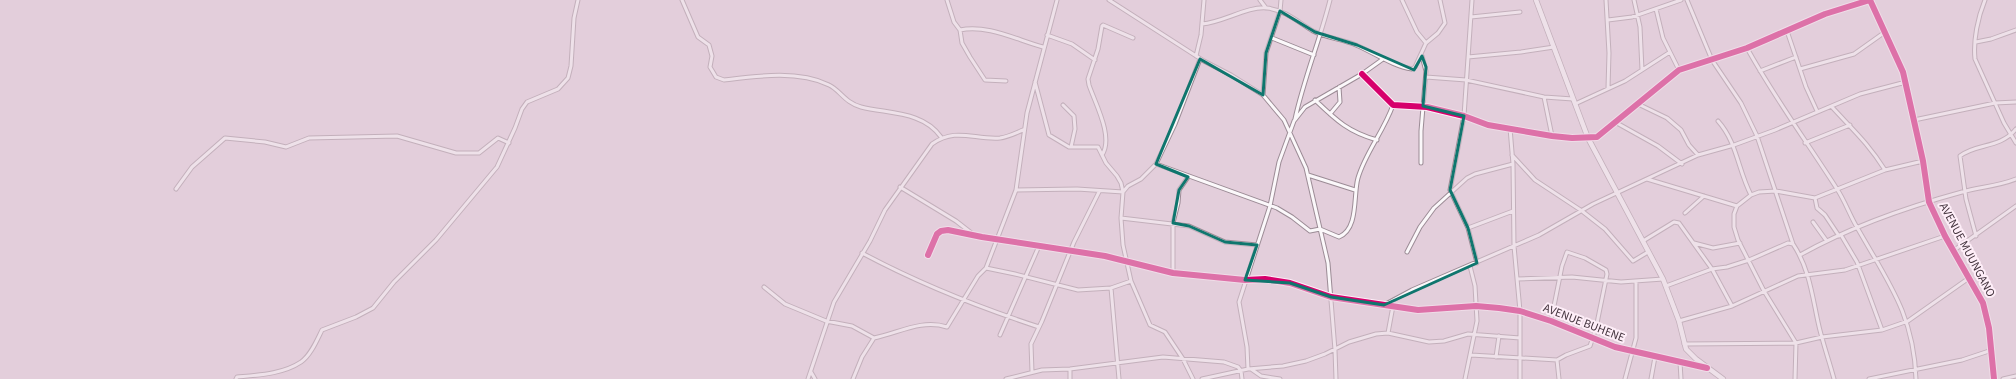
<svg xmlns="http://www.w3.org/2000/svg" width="2016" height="379" font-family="'Source Sans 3',sans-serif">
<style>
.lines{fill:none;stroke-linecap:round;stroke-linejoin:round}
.minor-casing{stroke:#9c8c96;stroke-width:5}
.secondary-casing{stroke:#9c8c96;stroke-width:6}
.minor{stroke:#fbf8fa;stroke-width:3}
.secondary{stroke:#fbf8fa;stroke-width:4.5}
.cycleway-casing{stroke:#feeef8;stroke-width:8}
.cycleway{stroke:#d6006c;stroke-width:6}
.marked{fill:none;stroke:#0f766e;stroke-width:3;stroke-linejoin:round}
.labels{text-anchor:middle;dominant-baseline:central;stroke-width:4;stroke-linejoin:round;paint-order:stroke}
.street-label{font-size:12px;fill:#43333d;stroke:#feeef8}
</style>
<rect width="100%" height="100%" fill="#e3cedb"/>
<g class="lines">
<g class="minor-casing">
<path id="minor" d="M 682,0 L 698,37 L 709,45 L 712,56 L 710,67 L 716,77 L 724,80 C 757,76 798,70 829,85 C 840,90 845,103 861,107 C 889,114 923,111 941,137
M 947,0 L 954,22 L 960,30 L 962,43 L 970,57 L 985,80 L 1006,81
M 1109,0 L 1204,61 L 1231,75 L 1263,95 L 1284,120 L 1306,168 L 1328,263 L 1335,350 L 1336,379
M 1260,0 L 1266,8
M 1402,0 L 1417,32 L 1426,43
M 1472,0 L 1464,116 L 1450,190 L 1468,228 L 1477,263
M 1606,0 L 1609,53 L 1608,88
M 1634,0 L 1640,27 L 1642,70
M 1687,0 L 1712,60 L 1741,103 L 1757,136 L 1793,244 C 1809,268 1812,294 1818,322 C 1822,341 1829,360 1834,379
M 1985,0 C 1978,17 1973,40 1975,59 L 2004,123 L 2016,143
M 1656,9 L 1663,38 L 1679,70
M 1471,17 L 1520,12
M 1608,20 L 1632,17 L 1681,0
M 1202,24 C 1224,22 1247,6 1267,8 C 1285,10 1298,22 1313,31 C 1326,38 1342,39 1356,45 C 1375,53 1392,66 1412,69 L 1415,67 L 1426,43 L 1438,33 L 1445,23 L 1440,0
M 960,30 C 987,24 1017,40 1043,47
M 1787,31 L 1806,87 L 1817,111
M 1047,35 L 1072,44 L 1095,60
M 1272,38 L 1314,55
M 1976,42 L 1991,39 L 2016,30
M 1747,48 C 1774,97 1807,142 1837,189 C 1845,201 1850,216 1858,229 C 1888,282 1914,315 1916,379
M 1196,56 L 1201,35 L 1204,0
M 1468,57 L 1521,52 L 1554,47
M 1800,69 L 1854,54 L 1885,32
M 1760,71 L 1796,57
M 1362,74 L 1393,105 L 1427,107 L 1464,116 L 1488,125 L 1552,136 L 1572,138 L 1597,137 L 1679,70 L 1747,48 L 1825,14 L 1870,0 L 1903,72 L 1923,161 L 1929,202 L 1945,236 L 1983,303 L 1989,328 L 1994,379
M 1426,77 L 1466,80 L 1544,97 L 1573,99
M 1035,82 L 1049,135 L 1069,147 L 1098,147 L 1106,163 L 1117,176 L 1121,183 L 1123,192 L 1121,218 L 1123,245 L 1131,281 L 1150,325 L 1165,332 L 1183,359 L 1193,379
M 1263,95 L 1266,53 L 1280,11 L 1281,0
M 1544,97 L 1552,136
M 1315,100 C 1336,120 1348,132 1377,140
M 1575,104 L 1625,81 L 1670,52
M 1638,104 L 1667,118 L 1681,130 L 1689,145 L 1698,155
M 1063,105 L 1074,116 L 1075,129 L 1071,147
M 1832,107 C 1853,130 1868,143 1885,170
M 1330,114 L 1340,102 L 1339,87
M 1295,119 C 1304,78 1320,40 1330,0
M 1914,120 L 1995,103 L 2016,102
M 1718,121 C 1737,142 1738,170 1751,195
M 1615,122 L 1658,146 L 1682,164
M 1510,128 L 1513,164 L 1514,246 L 1520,311 L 1520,379
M 1805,143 L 1850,125
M 1102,155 C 1114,137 1095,103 1089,85 L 1088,79 L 1098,49 L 1102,26 L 1103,25 L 1133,38
M 1512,155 L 1535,180 L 1582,211 L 1605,229 L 1633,261 L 1648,252
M 1421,163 L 1421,131 L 1426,71 L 1422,56
M 1156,164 L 1277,208 L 1292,217 L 1310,231 L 1320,229 L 1339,237 C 1359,229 1353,195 1358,178 C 1365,153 1384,131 1393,105
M 1308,175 L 1355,190
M 1647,179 L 1737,206
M 900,187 L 956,221 L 974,235
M 176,189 L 192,167 L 225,138 L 265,142 L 286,147 L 309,138 L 397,136 L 456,153 L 479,153 L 498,138 L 509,143
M 1016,190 L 1077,189 L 1123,192 L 1128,186 L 1141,179 L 1156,164 L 1175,124 L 1200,59
M 1815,198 L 1817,208 L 1825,215 L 1839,236
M 1685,213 L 1704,196
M 1121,218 L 1189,226 L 1225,242 L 1257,245
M 1813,222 L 1826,240
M 1468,228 L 1513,211
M 1841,235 L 1857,262 L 1882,330
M 1976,236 L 1966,199 L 1960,156 C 1976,143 2000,149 2016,129
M 1643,241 L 1674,222 L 1679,223 L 1712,269 L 1732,306
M 1694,243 L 1713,248 L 1740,243
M 1953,251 L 2016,206
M 1407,252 L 1420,227 L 1434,208 L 1467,178 L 1475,174 L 1513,164
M 862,253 C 918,283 978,307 1039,327
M 928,255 L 937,234 L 941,231 L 948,230 L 982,237 L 1105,256 L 1173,273 L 1245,280 L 1265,279 L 1290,283 L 1331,297 L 1418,310 L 1476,306 L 1499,308 L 1520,311 L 1551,321 L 1615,347 L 1707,368
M 1800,255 C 1850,227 1907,207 1962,192 C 1980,187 1999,186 2016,179
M 986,268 L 1015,274 L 1078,290 L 1111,288
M 1173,273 L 1173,223 L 1178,203 L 1179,190 L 1188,177
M 1517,279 L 1572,277 L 1621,282 L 1663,279
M 1666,286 L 1712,269 L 1727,267 L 1749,260 L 1788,243 L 1793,244
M 764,287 L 785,304 L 826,321 L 852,326 L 874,338 C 899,333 921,319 947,327 L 978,276 L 986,268 L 1016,190 L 1027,113 L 1057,0
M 1384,305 L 1412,290 L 1539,235 L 1593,204 L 1698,155 L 1734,145 L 1775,130 L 1860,94 L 1906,82
M 1679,321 L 1732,306 L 1798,276 L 1845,270 L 1945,236
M 1388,333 L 1393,306
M 1000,335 L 1039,246
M 1684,344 L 1796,343 L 1822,337 L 1882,330 L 1908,321 L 1969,278
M 1471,355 L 1557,360 L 1566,355 L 1590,346 L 1596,328 L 1607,274 L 1606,270 L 1585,258 L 1567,252 L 1562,266 L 1551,321
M 1496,357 L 1499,336
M 1557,360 L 1559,379
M 1680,362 L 1681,379
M 1248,369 L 1247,347 L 1239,302 L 1270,206 L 1279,162 L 1294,121 L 1305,107 L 1362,74 L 1383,59
M 1251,369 L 1261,376 L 1280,379
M 811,372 L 815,379
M 1032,372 L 1031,344 L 1042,321 L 1074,242 L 1099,192
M 236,379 L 237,377 C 259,375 283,374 301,362 C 311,355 317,340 322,330 L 356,317 L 373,308 L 394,282 L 436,240 L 497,167 L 515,128 L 522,109 L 527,102 L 558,89 L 568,78 L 571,66 L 574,18 L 578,0
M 808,379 L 834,302 L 870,241 L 885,210 L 932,144 C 956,127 974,140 1000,138 C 1008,137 1016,133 1023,130
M 853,379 L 862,357 L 874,338
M 1006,379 L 1042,370 L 1070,369 L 1163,357 L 1224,362 L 1238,367 L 1241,371 L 1242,379
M 1070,379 L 1070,369
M 1119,379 L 1111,288 L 1131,281
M 1202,379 L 1248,369 L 1283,366 L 1306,361 L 1325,354 L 1349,342 L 1376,334 L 1388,333 L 1429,342 L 1444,341 L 1468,334 L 1520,338
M 1465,379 L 1477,321 L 1475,286 L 1470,266
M 1625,379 L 1636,338 L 1636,281
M 1651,379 L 1655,357
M 1795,379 L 1796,343 L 1764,291 L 1738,240 L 1734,227 L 1734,214 L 1737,206 L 1751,195 L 1759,192 L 1776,191 L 1815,198 L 1885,170 L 1923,161
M 1869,379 L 1962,360 L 1992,350
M 2003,379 L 2016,376"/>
</g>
<g class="secondary-casing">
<path id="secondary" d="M 1536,0 L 1588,138 L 1663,279 L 1679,321 L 1686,349 L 1696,359 L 1723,379"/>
</g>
<use href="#minor" class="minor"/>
<use href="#secondary" class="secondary"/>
<g class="cycleway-casing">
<path id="cycleway" d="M 1362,74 L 1393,105 L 1427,107 L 1464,116 L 1488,125 L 1552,136 L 1572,138 L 1597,137 L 1679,70 L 1747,48 L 1825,14 L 1870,0 L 1903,72 L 1923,161 L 1929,202 L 1945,236 L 1983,303 L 1989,328 L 1994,379
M 928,255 L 937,234 L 941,231 L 948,230 L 982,237 L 1105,256 L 1173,273 L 1245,280 L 1265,279 L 1290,283 L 1331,297 L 1418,310 L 1476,306 L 1499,308 L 1520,311 L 1551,321 L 1615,347 L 1707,368"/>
</g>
<use href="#cycleway" class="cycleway"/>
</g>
<path d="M0 0H2016V379H0ZM 1280,11 L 1315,32 L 1357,45 L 1414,70 L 1422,56 L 1426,67 L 1423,106 L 1464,116 L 1450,190 L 1468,228 L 1477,263 L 1384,305 L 1331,297 L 1290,283 L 1245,280 L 1257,245 L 1225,242 L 1189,226 L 1173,223 L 1179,190 L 1188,177 L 1156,164 L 1200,59 L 1263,95 L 1266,53 Z" fill="#e3cedb" fill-opacity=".55" fill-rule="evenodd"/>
<path class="marked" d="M 1280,11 L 1315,32 L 1357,45 L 1414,70 L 1422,56 L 1426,67 L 1423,106 L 1464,116 L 1450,190 L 1468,228 L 1477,263 L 1384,305 L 1331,297 L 1290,283 L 1245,280 L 1257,245 L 1225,242 L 1189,226 L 1173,223 L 1179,190 L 1188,177 L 1156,164 L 1200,59 L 1263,95 L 1266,53 Z"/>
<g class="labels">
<g class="street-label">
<text transform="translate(1967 250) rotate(62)">AVENUE MUUNGANO</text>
<text transform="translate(1584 323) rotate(21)">AVENUE BUHENE</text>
</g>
</g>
</svg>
